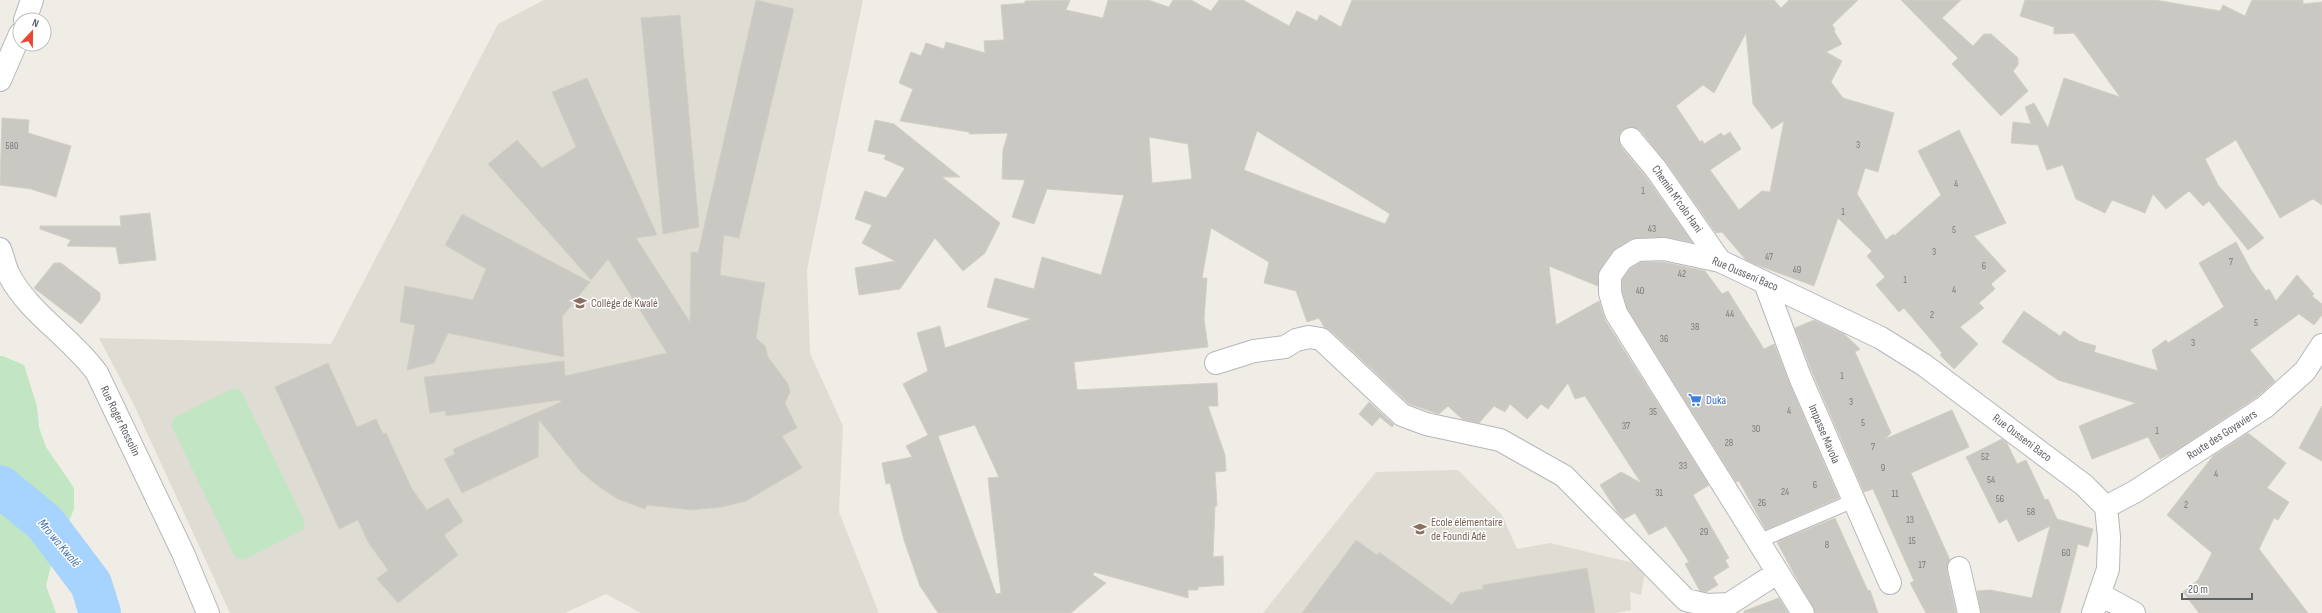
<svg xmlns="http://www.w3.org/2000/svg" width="2322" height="613" font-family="'Sofia Sans Condensed',sans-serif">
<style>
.education{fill:#dfdcd3}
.green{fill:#c2e6c4}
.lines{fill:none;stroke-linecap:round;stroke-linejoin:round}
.river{stroke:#a7d4fe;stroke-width:42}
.building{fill:#cac8c2;stroke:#d4cfc4;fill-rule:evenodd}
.lane-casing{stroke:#b6b7bc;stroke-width:15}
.street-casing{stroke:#b6b7bc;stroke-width:24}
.lane{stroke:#fff;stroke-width:13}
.street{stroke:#fff;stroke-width:22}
.labels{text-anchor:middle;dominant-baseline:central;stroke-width:3;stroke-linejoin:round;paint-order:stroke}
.number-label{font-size:10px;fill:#787a7c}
.street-label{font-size:12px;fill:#5d6065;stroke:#fff}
.education-label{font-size:12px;fill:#785e54;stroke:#fff;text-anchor:start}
.shop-label{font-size:12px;fill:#366cbe;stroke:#fff;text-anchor:start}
.water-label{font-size:13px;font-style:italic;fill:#4274b0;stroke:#fff}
</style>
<rect width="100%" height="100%" fill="#efede5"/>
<path class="education" d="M 544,0 L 863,0 L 807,269 L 810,353 L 843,426 L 839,512 L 879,613 L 641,613 L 606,594 L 565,613 L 230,613 L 135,407 L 99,338 L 331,344 L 498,24 Z
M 1458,470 L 1502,515 L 1517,549 L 1550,543 L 1646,566 L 1641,595 L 1630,592 L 1631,610 L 1615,613 L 1263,613 L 1376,472 Z"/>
<path class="green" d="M 0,356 L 3,356 L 24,365 L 37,406 L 39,427 L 46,447 L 74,488 L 74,509 L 51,566 L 46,586 L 56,613 L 0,613 Z
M 233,388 L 241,390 L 305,522 L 303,530 L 243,560 L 235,557 L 171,425 L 174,418 Z"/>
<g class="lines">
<path class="river" d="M 0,486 L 45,523 L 91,584 L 100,613"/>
</g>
<path class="building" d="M 756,0 L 794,9 L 739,238 L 724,235 L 720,275 L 765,283 L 756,338 L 765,346 L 768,357 L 788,384 L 790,392 L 785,403 L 797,428 L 782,436 L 802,468 L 746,501 L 722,507 L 691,510 L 647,505 L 645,509 L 618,499 L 598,486 L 581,472 L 539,420 L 538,457 L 462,493 L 444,459 L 455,454 L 453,449 L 561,402 L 560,400 L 446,416 L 445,411 L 430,413 L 424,377 L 564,361 L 565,376 L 667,353 L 608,259 L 591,280 L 488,164 L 517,140 L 542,168 L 576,147 L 552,92 L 587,78 L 657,235 L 636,238 L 690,322 L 691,252 L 698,253 Z
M 1070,0 L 1066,10 L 1103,18 L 1108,0 L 1148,0 L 1169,7 L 1173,0 L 1191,0 L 1211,11 L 1219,0 L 1243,0 L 1289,26 L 1297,11 L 1317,21 L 1320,15 L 1341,27 L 1352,0 L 1774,0 L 1781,8 L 1789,0 L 1858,0 L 1832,25 L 1835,29 L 1834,31 L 1842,44 L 1826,52 L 1842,61 L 1831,82 L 1843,98 L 1894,113 L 1878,172 L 1865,168 L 1857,194 L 1886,240 L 1893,234 L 1894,236 L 1941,195 L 1918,151 L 1959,130 L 2006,223 L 1974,236 L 2006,271 L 1991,284 L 1995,289 L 1979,303 L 1984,308 L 1960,327 L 1978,344 L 1954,369 L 1940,355 L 1942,353 L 1904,308 L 1899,312 L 1876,285 L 1885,277 L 1867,256 L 1872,251 L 1838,218 L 1814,286 L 1757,265 L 1746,260 L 1722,232 L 1716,233 L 1666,162 L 1641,131 L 1629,127 L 1623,130 L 1619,135 L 1621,147 L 1646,177 L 1692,242 L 1664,237 L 1631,239 L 1612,252 L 1600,269 L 1598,286 L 1549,266 L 1556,325 L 1599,301 L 1605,320 L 1709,485 L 1693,495 L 1729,558 L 1725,560 L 1729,567 L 1713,577 L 1718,585 L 1706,592 L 1700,591 L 1685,564 L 1689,562 L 1666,526 L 1649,535 L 1635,513 L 1624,519 L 1618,513 L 1600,485 L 1621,472 L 1641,483 L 1585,396 L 1575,399 L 1568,383 L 1548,409 L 1541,404 L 1527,419 L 1510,404 L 1505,412 L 1494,406 L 1479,423 L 1462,419 L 1448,406 L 1439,414 L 1409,404 L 1330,330 L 1324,327 L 1319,318 L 1307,322 L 1296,291 L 1264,283 L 1269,262 L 1211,228 L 1202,278 L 1207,278 L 1204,319 L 1208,347 L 1074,362 L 1077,390 L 1217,383 L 1218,406 L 1208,406 L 1225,455 L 1226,471 L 1215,472 L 1217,506 L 1215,506 L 1213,557 L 1223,556 L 1224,585 L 1198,587 L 1198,590 L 1188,590 L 1188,598 L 1094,572 L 1093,575 L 1106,583 L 1071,613 L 938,613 L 920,586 L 904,540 L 890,483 L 886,484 L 882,463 L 912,457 L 906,446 L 928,435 L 903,384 L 928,371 L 917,333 L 940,326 L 945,348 L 1031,319 L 987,307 L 995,278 L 1034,289 L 1042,257 L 1101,275 L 1124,195 L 1047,189 L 1034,224 L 1012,217 L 1025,180 L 1002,179 L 1003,150 L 1008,133 L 969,134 L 969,132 L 900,121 L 913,89 L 899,83 L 911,52 L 921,56 L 926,43 L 944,49 L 946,42 L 985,53 L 984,41 L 1004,40 L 1001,5 L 1025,3 L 1025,1 ZM 1746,33 L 1753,104 L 1772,129 L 1784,121 L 1770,192 L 1762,191 L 1739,210 L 1710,170 L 1741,149 L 1730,132 L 1724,136 L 1721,133 L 1704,144 L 1702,140 L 1700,142 L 1676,106 L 1703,85 L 1714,93 ZM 1257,131 L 1390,214 L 1385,224 L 1244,170 ZM 1149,137 L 1188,144 L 1192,179 L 1152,183 ZM 975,425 L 999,477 L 988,478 L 1001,593 L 996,594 L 938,436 Z
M 1901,0 L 1961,0 L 1942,18 L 1973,46 L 1984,34 L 1991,34 L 2018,58 L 2018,65 L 2013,71 L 2028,91 L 2001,116 L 1952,64 L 1958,58 Z
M 2025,0 L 2155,0 L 2220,11 L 2223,5 L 2245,16 L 2252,0 L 2303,0 L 2303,4 L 2322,2 L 2322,205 L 2313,199 L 2280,218 L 2236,140 L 2205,159 L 2218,185 L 2264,238 L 2248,250 L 2209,201 L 2203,206 L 2189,191 L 2166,209 L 2153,194 L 2145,213 L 2112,200 L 2105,213 L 2076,199 L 2063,165 L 2047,170 L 2038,145 L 2011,143 L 2013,122 L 2031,124 L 2025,107 L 2034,103 L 2048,128 L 2064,78 L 2120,97 L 2074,33 L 2054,34 L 2054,27 L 2020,16 Z
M 680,15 L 699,227 L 663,234 L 641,18 Z
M 2,118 L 29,120 L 28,133 L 71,146 L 56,197 L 31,189 L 0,185 Z
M 875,120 L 894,124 L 960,177 L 942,177 L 1000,223 L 985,253 L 963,271 L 935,238 L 900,289 L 859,295 L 855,268 L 895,261 L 862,243 L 872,225 L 855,219 L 865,191 L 886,198 L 905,168 L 884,159 L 886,155 L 868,151 Z
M 150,213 L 156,260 L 119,264 L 116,247 L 67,246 L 71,240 L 40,229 L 40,226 L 121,226 L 120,216 Z
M 462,214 L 590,282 L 562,317 L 564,357 L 448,333 L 434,363 L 407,370 L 415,325 L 400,322 L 405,286 L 473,300 L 486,269 L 445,245 Z
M 2236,242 L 2251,270 L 2266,291 L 2269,289 L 2276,301 L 2297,275 L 2314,294 L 2312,296 L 2322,304 L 2322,315 L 2314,325 L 2299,314 L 2250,350 L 2275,381 L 2257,397 L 2177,450 L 2160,459 L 2148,437 L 2092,459 L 2079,426 L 2136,403 L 2058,380 L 2002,342 L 2024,311 L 2060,336 L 2064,331 L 2079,341 L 2096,346 L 2094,352 L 2158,371 L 2152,350 L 2166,340 L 2168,343 L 2224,307 L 2199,263 Z
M 1641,262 L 1663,262 L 1705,271 L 1722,294 L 1728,291 L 1764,349 L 1774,344 L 1789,382 L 1839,498 L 1766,530 L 1739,481 L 1736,482 L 1627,308 L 1622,291 L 1622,280 L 1631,268 Z
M 54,263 L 61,263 L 100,293 L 100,300 L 81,324 L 34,288 Z
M 1814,320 L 1844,334 L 1860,349 L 1855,352 L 1891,433 L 1885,439 L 1952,410 L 1969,447 L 1911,473 L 1950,560 L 1947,571 L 1956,613 L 1926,613 L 1910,583 L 1914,581 L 1873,489 L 1864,492 L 1812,372 L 1795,328 Z
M 328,363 L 357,427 L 376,419 L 383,434 L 386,433 L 412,489 L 427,510 L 448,498 L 463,521 L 444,535 L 458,555 L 398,603 L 377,579 L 388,570 L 368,542 L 358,520 L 339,529 L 275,387 Z
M 1369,402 L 1394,425 L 1392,427 L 1380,417 L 1372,426 L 1359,414 Z
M 2322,406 L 2322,461 L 2299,448 Z
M 2248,433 L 2286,463 L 2267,488 L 2289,502 L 2278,520 L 2274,518 L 2259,549 L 2308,613 L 2199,613 L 2183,592 L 2198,580 L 2212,553 L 2167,515 L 2213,456 Z
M 2002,439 L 2007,443 L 2017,464 L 2026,460 L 2045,500 L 2048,499 L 2057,519 L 2093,529 L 2088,547 L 2078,544 L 2060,613 L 1981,613 L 1977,591 L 1990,590 L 2032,598 L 2050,526 L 2018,542 L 2007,519 L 1999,523 L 1966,457 Z
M 1835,518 L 1868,591 L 1870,590 L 1878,613 L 1815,613 L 1777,542 Z
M 1356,540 L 1377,555 L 1379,552 L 1452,605 L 1460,593 L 1483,589 L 1483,585 L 1587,568 L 1595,613 L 1302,613 Z
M 1779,598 L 1788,613 L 1744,613 L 1744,611 Z"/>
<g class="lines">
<g class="lane-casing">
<path id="lane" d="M 1757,542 L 1853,501"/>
</g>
<g class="street-casing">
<path id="street" d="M 25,20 L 32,0
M 0,80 L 20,34
M 1631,139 L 1656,169 L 1720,261
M 0,249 C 3,257 5,266 8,273 C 28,313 71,337 97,373 L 183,553 L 208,613
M 1765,283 L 1800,377 L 1890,583
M 1216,363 L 1254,351 L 1285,347 L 1296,340 L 1309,337 L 1321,339 L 1402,415 L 1426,424 L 1500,440 L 1564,476 L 1686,600 L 1707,605 L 1729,604 L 1777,573
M 2106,507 L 2136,491 L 2265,407 L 2305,371 L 2322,345
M 1959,568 L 1969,613
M 2101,595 L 2134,613
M 1803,613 L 1616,313 L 1610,293 L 1610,276 L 1622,259 L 1637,250 L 1664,249 L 1720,261 L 1881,338 L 1924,365 L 2084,485 L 2106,507 L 2109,537 L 2108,569 L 2093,613"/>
</g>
<use href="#lane" class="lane"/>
<use href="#street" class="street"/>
</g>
<defs>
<g id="school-bare" transform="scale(1.08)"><path d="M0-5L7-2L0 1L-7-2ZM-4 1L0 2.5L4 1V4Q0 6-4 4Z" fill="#8d6e63" stroke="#fff" stroke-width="2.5" paint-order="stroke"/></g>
<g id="supermarket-bare" transform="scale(1.08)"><path d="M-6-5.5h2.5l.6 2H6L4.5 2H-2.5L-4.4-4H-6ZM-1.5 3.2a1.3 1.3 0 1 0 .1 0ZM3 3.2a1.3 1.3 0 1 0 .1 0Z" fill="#3f7fe0" stroke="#fff" stroke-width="2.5" paint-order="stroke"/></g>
</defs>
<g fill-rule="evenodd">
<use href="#school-bare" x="580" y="303"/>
<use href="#supermarket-bare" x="1695" y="400"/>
<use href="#school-bare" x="1420" y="529"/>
</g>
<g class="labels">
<g class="number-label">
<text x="1858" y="145">3</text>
<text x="12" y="146">580</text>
<text x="1956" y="184">4</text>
<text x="1643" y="191">1</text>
<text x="1843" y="212">1</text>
<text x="1652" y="229">43</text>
<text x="1954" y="230">5</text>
<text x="1934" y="252">3</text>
<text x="1769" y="257">47</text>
<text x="2231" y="262">7</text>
<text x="1984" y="266">6</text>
<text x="1797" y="270">49</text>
<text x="1682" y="274">42</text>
<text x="1905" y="280">1</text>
<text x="1954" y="290">4</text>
<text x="1640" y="291">40</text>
<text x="1730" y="314">44</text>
<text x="1932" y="315">2</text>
<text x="2256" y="323">5</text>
<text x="1695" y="327">38</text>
<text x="1664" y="339">36</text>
<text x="2193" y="343">3</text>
<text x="1842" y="376">1</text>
<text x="1851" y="402">3</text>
<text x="1789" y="411">4</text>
<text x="1653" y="412">35</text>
<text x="1863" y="423">5</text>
<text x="1626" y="426">37</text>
<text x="1756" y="429">30</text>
<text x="2157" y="431">1</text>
<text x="1729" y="443">28</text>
<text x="1873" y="447">7</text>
<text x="1985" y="457">52</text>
<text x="1683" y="466">33</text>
<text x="1883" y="468">9</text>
<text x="2216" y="474">4</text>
<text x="1991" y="480">54</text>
<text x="1815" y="485">6</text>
<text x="1785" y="492">24</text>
<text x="1659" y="493">31</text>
<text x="1895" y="494">11</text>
<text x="2000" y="499">56</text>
<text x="1762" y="503">26</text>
<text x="2186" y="505">2</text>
<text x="2031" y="512">58</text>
<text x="1910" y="520">13</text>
<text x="1704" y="532">29</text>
<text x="1912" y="541">15</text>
<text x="1827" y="545">8</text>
<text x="2066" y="553">60</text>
<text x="1922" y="565">17</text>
</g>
<g class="street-label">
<text transform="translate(1677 199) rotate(55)">Chemin M'colo Hani</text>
<text transform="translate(1745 274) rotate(23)">Rue Ousseni Baco</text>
<text transform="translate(120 421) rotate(64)">Rue Roger Rossolin</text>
<text transform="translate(1824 434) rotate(67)">Impasse Mavola</text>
<text transform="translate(2222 435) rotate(-33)">Route des Goyaviers</text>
<text transform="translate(2022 438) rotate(37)">Rue Ousseni Baco</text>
</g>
<g class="education-label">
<text x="591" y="303">Collège de Kwalé</text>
<text x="1431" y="522">Ecole élémentaire<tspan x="1431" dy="14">de Foundi Adé</tspan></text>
</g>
<g class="shop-label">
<text x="1706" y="400">Duka</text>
</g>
<g class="water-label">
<text transform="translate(59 543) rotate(50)">Mro wa Kwalé</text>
</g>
</g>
<g transform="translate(32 32) rotate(22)"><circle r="19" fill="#ffffff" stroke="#bebfc1"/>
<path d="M0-3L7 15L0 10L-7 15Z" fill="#e74834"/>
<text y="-6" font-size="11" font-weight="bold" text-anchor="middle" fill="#5d6065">N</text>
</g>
<path d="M2182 593v6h70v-6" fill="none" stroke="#5d6065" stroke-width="2"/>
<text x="2188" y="593" font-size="12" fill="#5d6065" stroke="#ffffff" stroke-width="3" paint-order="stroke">20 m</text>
</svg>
